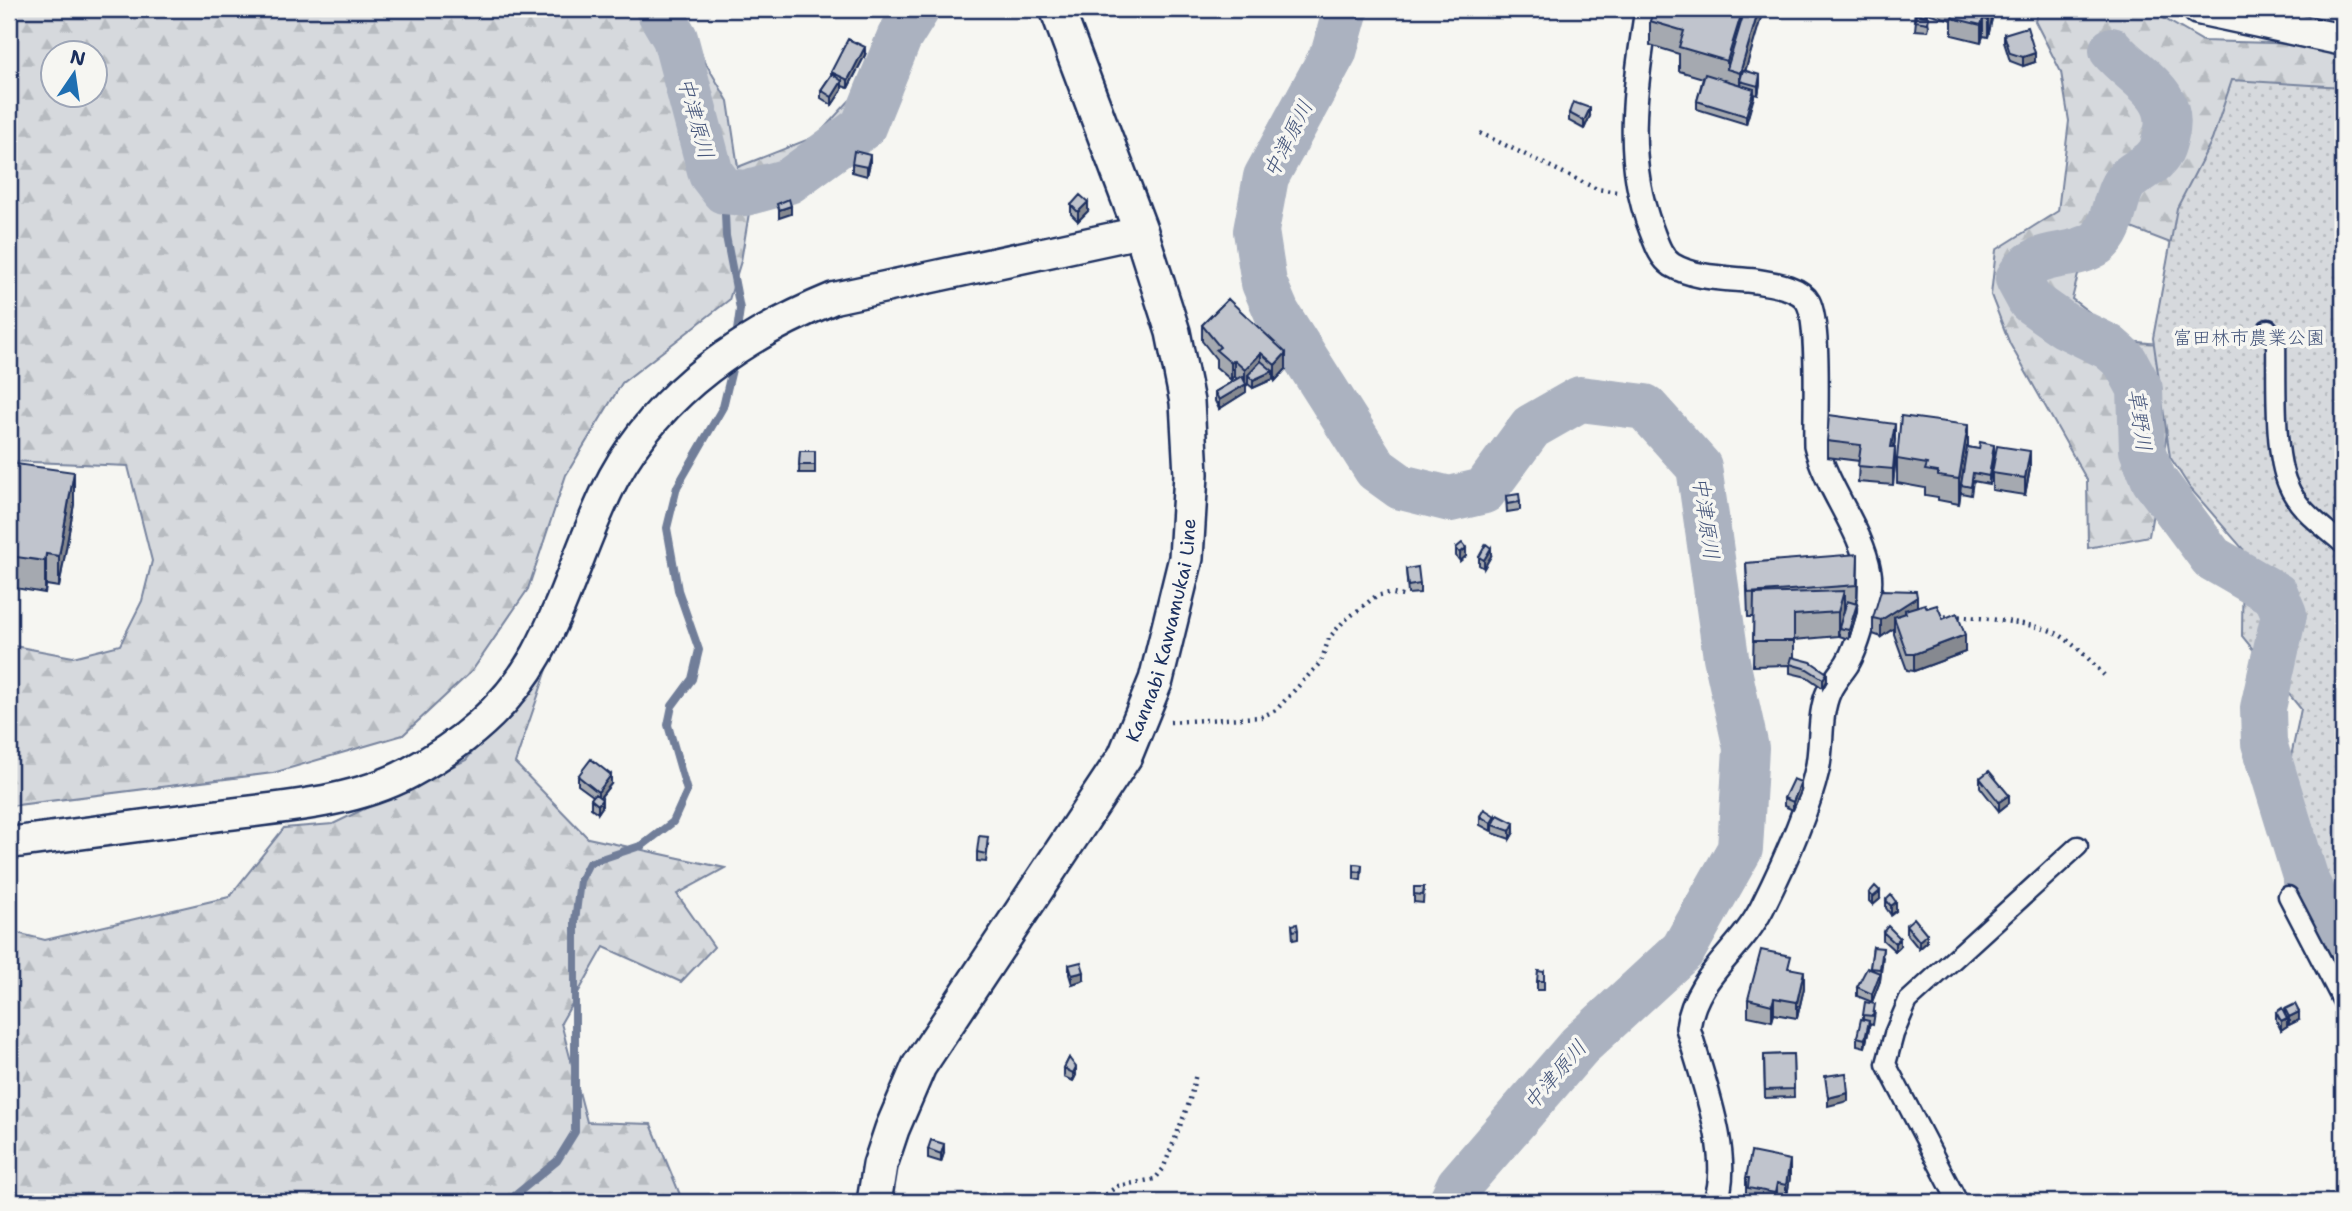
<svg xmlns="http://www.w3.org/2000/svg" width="2352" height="1211" font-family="'Shantell Sans','Klee One',sans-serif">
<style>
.forest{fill:url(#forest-firs);stroke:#78849e;stroke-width:2;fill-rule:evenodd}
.park{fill:url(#park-dots);stroke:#78849e;stroke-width:2}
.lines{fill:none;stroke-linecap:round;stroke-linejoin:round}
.stream{stroke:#717e99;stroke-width:8}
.river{stroke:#abb2c0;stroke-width:46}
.pedestrian-casing{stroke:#1b2f5e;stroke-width:23}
.minor-casing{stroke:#1b2f5e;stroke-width:28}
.tertiary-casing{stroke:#1b2f5e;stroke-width:35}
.secondary-casing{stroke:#1b2f5e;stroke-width:38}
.path{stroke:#1b2f5e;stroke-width:4.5;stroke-dasharray:2 5;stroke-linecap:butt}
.pedestrian{stroke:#f6f6f2;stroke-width:18}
.minor{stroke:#f6f6f2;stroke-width:23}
.tertiary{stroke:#f6f6f2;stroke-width:30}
.secondary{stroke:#f6f6f2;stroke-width:33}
.wall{fill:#a5a9b0;stroke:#1b2f5e;stroke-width:2}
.shaded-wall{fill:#868990;stroke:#1b2f5e;stroke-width:2}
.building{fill:#c0c4cd;stroke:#1b2f5e;stroke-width:2}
.labels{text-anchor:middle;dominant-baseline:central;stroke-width:7;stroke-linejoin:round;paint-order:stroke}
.park-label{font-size:19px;fill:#405177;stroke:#f6f6f2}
.street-label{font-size:19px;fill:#1b2f5e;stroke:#f6f6f2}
.water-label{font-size:21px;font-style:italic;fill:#46567b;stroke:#f6f6f2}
</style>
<defs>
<pattern id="forest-firs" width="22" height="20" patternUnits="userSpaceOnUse" patternTransform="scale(1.75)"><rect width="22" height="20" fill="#d6d9dd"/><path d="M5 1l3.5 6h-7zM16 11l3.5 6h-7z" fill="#b7bbc0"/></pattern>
<pattern id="park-dots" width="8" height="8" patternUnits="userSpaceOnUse" patternTransform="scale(1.75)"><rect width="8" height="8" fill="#d6d9dd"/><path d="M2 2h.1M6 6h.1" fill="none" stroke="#b7bbc0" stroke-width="1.8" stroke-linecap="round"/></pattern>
</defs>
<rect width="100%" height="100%" fill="#f6f6f2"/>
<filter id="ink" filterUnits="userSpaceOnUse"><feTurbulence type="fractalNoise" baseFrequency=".0143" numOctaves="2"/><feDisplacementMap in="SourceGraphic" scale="14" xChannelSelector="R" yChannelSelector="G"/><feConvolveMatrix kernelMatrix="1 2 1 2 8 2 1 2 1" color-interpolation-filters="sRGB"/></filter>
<g filter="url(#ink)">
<path class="forest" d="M 9,9 L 674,9 L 728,101 L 738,167 L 817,136 L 849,101 L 853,117 L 810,156 L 753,189 L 741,261 L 729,300 L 622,383 L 566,475 L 528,589 L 472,671 L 403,735 L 273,773 L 9,806 L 9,645 L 73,657 L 120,645 L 142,601 L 152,561 L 128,466 L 9,461 ZM 52,52 L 94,52 L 94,94 L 52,94 Z
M 2040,9 L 2151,11 L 2203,41 L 2305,44 L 2343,53 L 2343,360 L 2173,244 L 2129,227 L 2082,259 L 2072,299 L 2127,341 L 2159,344 L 2171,410 L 2149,536 L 2088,548 L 2087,480 L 2010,344 L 1991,295 L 1996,250 L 2058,211 L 2069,121 L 2061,72 L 2035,21 Z
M 551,658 L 515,763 L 588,838 L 725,868 L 677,894 L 714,947 L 681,982 L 604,947 L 561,1023 L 587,1122 L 651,1124 L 683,1202 L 9,1202 L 9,931 L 45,940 L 229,897 L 284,828 L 333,824 L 466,760 Z"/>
<path class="park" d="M 2232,80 L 2343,87 L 2343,940 L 2313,882 L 2285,785 L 2301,709 L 2242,636 L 2243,549 L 2190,488 L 2170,457 L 2153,338 L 2177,208 L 2212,140 Z"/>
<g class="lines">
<path class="stream" d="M 724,191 L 726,236 L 740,309 L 736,338
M 507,1202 L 557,1161 L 575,1132 L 575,921 L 580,881 L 589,863 L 643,845 L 673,822 L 687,791 L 668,725 L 672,706 L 692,679 L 699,650 L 678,590 L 667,528 L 677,487 L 723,407 L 734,361"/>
<path class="river" d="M 658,9 L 675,38 L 711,174 L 724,191 L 745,193 L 789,181 L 863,127 L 899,38 L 917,9
M 1346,9 L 1334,52 L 1266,177 L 1256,231 L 1264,283 L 1277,313 L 1376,469 L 1401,487 L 1450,499 L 1484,491 L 1531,427 L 1580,399 L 1645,407 L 1699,467 L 1726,657 L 1746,748 L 1740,849 L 1683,950 L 1579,1046 L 1459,1185 L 1451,1202
M 2112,50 C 2132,75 2177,93 2166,134 C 2164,142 2162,152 2156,158 C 2147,169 2130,173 2123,185 C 2113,202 2114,230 2097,243 C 2071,261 2034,248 2018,279 L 2030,301 L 2064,325 L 2109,347 L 2125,361 L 2140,389 L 2142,450 L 2154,480 L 2212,558 L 2276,595 L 2284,614 L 2263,708 L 2264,743 L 2307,883 L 2343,956"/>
<g class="pedestrian-casing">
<path id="pedestrian" d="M 2268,329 L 2276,339 C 2277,378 2273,451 2288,485 C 2298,510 2324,527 2343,544
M 2288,896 L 2343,1002
M 1958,1202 L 1886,1064 L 1894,1034 L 1908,1001 L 2078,846"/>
</g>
<g class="minor-casing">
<path id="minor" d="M 1647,9 C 1636,83 1623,157 1651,229 C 1656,242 1660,257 1672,265 C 1695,279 1729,278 1755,281 C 1771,284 1799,286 1808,302 C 1820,324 1815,416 1816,445 C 1827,490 1861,527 1869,572 C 1873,594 1858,646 1847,664 C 1841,673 1833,682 1829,691 C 1818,715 1823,745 1817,770 C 1807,813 1782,868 1762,908 C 1739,953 1695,976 1688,1028 C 1701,1075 1734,1159 1715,1202"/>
</g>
<g class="tertiary-casing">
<path id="tertiary" d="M 2198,9 L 2343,40
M 9,843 C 80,834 151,824 221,815 C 283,807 353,803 409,773 C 461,745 508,706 537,654 C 568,597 584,534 614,477 C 662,389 744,335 834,298 L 1141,232"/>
</g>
<g class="secondary-casing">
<g id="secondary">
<path id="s1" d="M 874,1202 L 880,1165 L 892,1129 L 919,1066 L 1125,756 L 1156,680 L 1186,558 L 1191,474 L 1187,402 L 1173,332 L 1141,232 L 1057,9"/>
</g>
</g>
<path class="path" d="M 1480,133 L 1597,189 L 1617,192
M 1938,617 C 1962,614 2038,623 2058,634 C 2076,645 2090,660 2104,675
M 1170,722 L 1261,717 L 1276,710 L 1321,662 L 1329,638 L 1343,622 L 1376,596 L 1389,593 L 1403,596
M 1094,1202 L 1118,1186 L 1155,1179 L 1163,1169 L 1189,1103 L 1196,1074"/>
<use href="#pedestrian" class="pedestrian"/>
<use href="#minor" class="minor"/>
<use href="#tertiary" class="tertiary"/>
<use href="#secondary" class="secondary"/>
</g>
<path class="wall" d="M 1763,9 L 1745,71 L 1760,83 L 1758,95 L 1754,94 L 1746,124 L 1697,109 L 1697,101 L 1703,78 L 1679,71 L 1679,54 L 1650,45 L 1650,21 Z
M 1915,9 L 1994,9 L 1988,37 L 1983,36 L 1981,42 L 1952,35 L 1952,20 L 1927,13 L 1927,17 L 1929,26 L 1928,31 L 1915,30 L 1916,20 L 1914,20 Z
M 2004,34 L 2035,62 L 2023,66 L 2010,61 L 2004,42 Z
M 865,55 L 848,88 L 842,86 L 842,90 L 832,105 L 821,98 L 821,90 L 831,75 L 831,72 Z
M 1569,113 L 1590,116 L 1584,129 L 1569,121 Z
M 870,163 L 867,176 L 852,172 L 852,164 Z
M 1071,205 L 1088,211 L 1078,221 L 1071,214 Z
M 1228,299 L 1286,369 L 1275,381 L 1273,379 L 1253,388 L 1248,384 L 1246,386 L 1246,392 L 1219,409 L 1215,401 L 1215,392 L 1237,379 L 1234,376 L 1231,380 L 1216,367 L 1216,359 L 1202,341 L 1202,325 Z
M 1895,440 L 1894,447 L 1895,464 L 1893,485 L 1858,482 L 1859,461 L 1827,457 L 1827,441 Z
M 1968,447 L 1994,453 L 1989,484 L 1973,481 L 1971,495 L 1961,493 L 1961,491 L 1959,504 L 1938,500 L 1938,497 L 1925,495 L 1925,488 L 1897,483 L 1897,459 Z
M 800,451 L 815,451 L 815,473 L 799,473 Z
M 9,463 L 74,504 L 59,587 L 46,585 L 45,593 L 9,587 Z
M 2030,468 L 2025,495 L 1992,490 L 1992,473 Z
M 1506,496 L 1520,502 L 1520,510 L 1507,512 Z
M 1456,548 L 1466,556 L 1460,561 L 1456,556 Z
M 1491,556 L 1484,568 L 1479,565 L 1479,557 Z
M 1746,563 L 1858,578 L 1857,612 L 1849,639 L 1839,636 L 1839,633 L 1838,636 L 1794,640 L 1794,658 L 1827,681 L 1823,688 L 1807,677 L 1790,673 L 1790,665 L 1753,666 L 1754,617 L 1748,617 Z
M 1406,569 L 1420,584 L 1420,593 L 1408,594 Z
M 1917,606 L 1927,608 L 1943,619 L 1965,652 L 1914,671 L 1907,670 L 1894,634 L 1894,628 L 1881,637 L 1873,634 L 1873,618 Z
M 578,776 L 611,784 L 600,798 L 602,807 L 598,813 L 591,808 L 591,799 L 593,796 L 578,785 Z
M 1980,778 L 2009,803 L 1999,811 L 1980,787 Z
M 1801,791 L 1793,810 L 1784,806 L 1784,798 Z
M 1480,816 L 1495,821 L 1514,832 L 1510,839 L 1493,833 L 1493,827 L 1491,831 L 1480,825 Z
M 988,845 L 986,862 L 977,861 L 977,852 Z
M 2343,859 L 2343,874 L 2340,876 L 2336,870 L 2336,861 Z
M 1354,864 L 1362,865 L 1361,880 L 1354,879 Z
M 1414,887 L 1424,887 L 1423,903 L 1414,902 Z
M 1869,893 L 1880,899 L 1873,905 L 1869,901 Z
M 1886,900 L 1896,911 L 1891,915 L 1886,908 Z
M 1292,925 L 1298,930 L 1298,939 L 1293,940 Z
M 1906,925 L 1927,942 L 1919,949 L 1906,933 Z
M 1883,932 L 1900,946 L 1895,951 L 1883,940 Z
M 1873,947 L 1883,957 L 1880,981 L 1872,1002 L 1857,996 L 1857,987 L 1870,969 Z
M 1069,965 L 1084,980 L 1072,984 L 1069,974 Z
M 1791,968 L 1804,988 L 1797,1018 L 1774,1014 L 1772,1021 L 1748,1016 L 1748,999 Z
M 1544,972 L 1544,990 L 1537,990 L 1537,981 Z
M 2285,1009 L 2299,1020 L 2289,1025 L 2287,1021 L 2287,1026 L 2281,1030 L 2276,1020 L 2276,1012 L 2285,1014 Z
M 1875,1012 L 1873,1025 L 1869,1024 L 1869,1029 L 1865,1047 L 1857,1045 L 1857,1037 L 1863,1019 L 1863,1015 Z
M 1793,1054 L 1794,1097 L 1765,1098 L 1764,1055 Z
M 1069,1058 L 1076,1075 L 1073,1081 L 1064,1077 L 1064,1068 Z
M 928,1149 L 944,1153 L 941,1162 L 928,1158 Z
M 1790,1177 L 1786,1202 L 1777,1200 L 1777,1202 L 1748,1202 L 1748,1194 L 1746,1194 L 1746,1178 Z"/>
<path class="shaded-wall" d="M 1759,9 L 1763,9 L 1763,11 L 1742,82 L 1740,81 L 1740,90 L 1740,73 Z
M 1990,9 L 1994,9 L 1988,37 L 1988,20 Z
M 1742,12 L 1742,36 L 1727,69 L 1727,61 Z
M 1983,19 L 1983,36 L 1981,42 L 1981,25 Z
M 865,47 L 865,55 L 848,88 L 848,80 Z
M 2035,53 L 2035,62 L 2023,66 L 2023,57 Z
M 1760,75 L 1760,83 L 1758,95 L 1758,86 Z
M 842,81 L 842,90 L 832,105 L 832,97 Z
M 1754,89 L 1754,97 L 1746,124 L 1746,116 Z
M 1590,108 L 1590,116 L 1584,129 L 1584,121 Z
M 870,155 L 870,163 L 867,176 L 867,167 Z
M 1088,202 L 1088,211 L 1078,221 L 1078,212 Z
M 791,206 L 791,214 L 779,218 L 779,210 Z
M 1261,353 L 1261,370 L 1248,375 L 1248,384 L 1246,386 L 1246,392 L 1219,409 L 1219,400 L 1245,385 L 1245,370 Z
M 1286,353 L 1286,369 L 1275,381 L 1275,365 Z
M 1234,360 L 1234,376 L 1231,380 L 1231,363 Z
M 1273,371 L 1273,379 L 1253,388 L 1253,380 Z
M 1895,424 L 1895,440 L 1891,463 L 1891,447 Z
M 1968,425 L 1968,450 L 1961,485 L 1959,504 L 1959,479 Z
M 1994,445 L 1994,453 L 1989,484 L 1989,476 Z
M 1895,447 L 1895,464 L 1893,485 L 1893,469 Z
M 2030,451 L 2030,468 L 2025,495 L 2025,478 Z
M 74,472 L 74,504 L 59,587 L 59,556 Z
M 1466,548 L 1466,556 L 1460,561 L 1460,553 Z
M 1491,548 L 1491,556 L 1484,568 L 1484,560 Z
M 46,554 L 46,585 L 45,593 L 45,561 Z
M 1858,554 L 1857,612 L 1849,639 L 1849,630 L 1857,605 Z
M 1844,591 L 1844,615 L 1839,628 L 1838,636 L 1838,612 Z
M 1917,597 L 1917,614 L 1905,610 L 1905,621 L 1894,617 L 1894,628 L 1881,637 L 1881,620 Z
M 1965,635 L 1965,652 L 1914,671 L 1914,654 Z
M 1827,673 L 1827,681 L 1823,688 L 1823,679 Z
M 611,775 L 611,784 L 598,800 L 598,792 Z
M 1801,782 L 1801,791 L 1793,810 L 1793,802 Z
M 2009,795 L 2009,803 L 1999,811 L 1999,802 Z
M 602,799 L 602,807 L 598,813 L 598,805 Z
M 1495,816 L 1495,825 L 1493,825 L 1491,831 L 1491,823 Z
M 1514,823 L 1514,832 L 1510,839 L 1510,831 Z
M 2343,866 L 2343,874 L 2340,876 L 2340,868 Z
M 1880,891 L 1880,899 L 1873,905 L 1873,897 Z
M 1896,902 L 1896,911 L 1891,915 L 1891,906 Z
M 1927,934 L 1927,942 L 1919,949 L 1919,941 Z
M 1900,938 L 1900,946 L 1895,951 L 1895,943 Z
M 1883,948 L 1880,981 L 1872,1002 L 1872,994 L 1880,974 Z
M 1804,971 L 1804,988 L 1797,1018 L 1797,1002 Z
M 1084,972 L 1084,980 L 1072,984 L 1072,975 Z
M 1774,998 L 1774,1014 L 1772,1021 L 1772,1005 Z
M 2299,1012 L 2299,1020 L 2289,1025 L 2289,1017 Z
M 2287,1018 L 2287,1026 L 2281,1030 L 2281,1021 Z
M 1869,1021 L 1869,1029 L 1865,1047 L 1865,1039 Z
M 1076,1067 L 1076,1075 L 1073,1081 L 1073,1073 Z
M 1848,1093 L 1848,1101 L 1828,1106 L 1828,1098 Z
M 944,1144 L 944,1153 L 941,1162 L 941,1154 Z
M 1790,1160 L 1790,1177 L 1786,1202 L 1786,1185 Z
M 1777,1183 L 1777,1202 L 1775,1202 L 1775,1193 Z"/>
<path class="building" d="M 1654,9 L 1733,9 L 1742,12 L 1727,61 L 1679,47 L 1684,31 L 1650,21 Z
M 1733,9 L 1759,9 L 1740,73 L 1727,69 L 1742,19 L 1742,12 Z
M 1915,9 L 1926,9 L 1925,15 L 1914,12 Z
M 1954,9 L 1990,9 L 1988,20 L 1983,19 L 1981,25 L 1952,18 Z
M 1916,15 L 1929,17 L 1928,23 L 1915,21 Z
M 2027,27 L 2035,53 L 2023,57 L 2010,53 L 2004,34 Z
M 848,39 L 865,47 L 848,80 L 831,72 Z
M 1743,70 L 1760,75 L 1758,86 L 1740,81 Z
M 832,74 L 842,81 L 832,97 L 821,90 Z
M 1705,74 L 1754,89 L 1746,116 L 1697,101 Z
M 1573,102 L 1590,108 L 1584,121 L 1569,113 Z
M 854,151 L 870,155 L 867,167 L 852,164 Z
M 1080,195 L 1088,202 L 1078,212 L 1071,205 Z
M 789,199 L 791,206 L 779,210 L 777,204 Z
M 1228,299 L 1286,353 L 1275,365 L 1261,353 L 1245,370 L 1234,360 L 1231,363 L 1216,350 L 1220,347 L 1202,325 Z
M 1261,361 L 1273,371 L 1253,380 L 1248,375 Z
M 1242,376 L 1246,384 L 1219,400 L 1215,392 Z
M 1829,415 L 1895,424 L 1891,447 L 1895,447 L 1893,469 L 1858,466 L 1861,445 L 1827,441 Z
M 1901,416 L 1968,425 L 1959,479 L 1938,476 L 1938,472 L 1925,470 L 1927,464 L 1897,459 Z
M 1980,442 L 1994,445 L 1989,476 L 1973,473 L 1971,487 L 1961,485 L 1967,447 L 1979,449 Z
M 1997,446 L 2030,451 L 2025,478 L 1992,473 Z
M 800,451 L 815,451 L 815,465 L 799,465 Z
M 9,463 L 74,472 L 59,556 L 46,554 L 45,561 L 9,556 Z
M 1519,494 L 1520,502 L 1507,504 L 1506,496 Z
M 1462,543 L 1466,548 L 1460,553 L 1456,548 Z
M 1486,544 L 1491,548 L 1484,560 L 1479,557 Z
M 1858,554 L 1857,585 L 1748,593 L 1746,563 Z
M 1418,567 L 1420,584 L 1408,586 L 1406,569 Z
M 1881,590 L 1916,591 L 1917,597 L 1881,620 L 1873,618 Z
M 1844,591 L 1838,612 L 1794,615 L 1794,641 L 1753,641 L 1754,594 Z
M 1847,601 L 1857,604 L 1849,630 L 1839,628 Z
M 1925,604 L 1927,608 L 1937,605 L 1943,619 L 1957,613 L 1965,635 L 1914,654 L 1907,654 L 1894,617 L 1906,613 L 1905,610 Z
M 1792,657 L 1811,662 L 1827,673 L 1823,679 L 1807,669 L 1790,664 Z
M 591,759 L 611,775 L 598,792 L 578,776 Z
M 1989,771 L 2009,795 L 1999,802 L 1980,778 Z
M 1793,779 L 1801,782 L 1793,802 L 1784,798 Z
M 595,794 L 602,799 L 598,805 L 591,799 Z
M 1484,809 L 1495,816 L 1491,823 L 1480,816 Z
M 1498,815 L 1514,823 L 1510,831 L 1493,825 Z
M 979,836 L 988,837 L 986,854 L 977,852 Z
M 2342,858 L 2343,866 L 2340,868 L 2336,861 Z
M 1354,864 L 1362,865 L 1361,872 L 1354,871 Z
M 1875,886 L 1880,891 L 1873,897 L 1869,893 Z
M 1414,887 L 1424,887 L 1423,895 L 1414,894 Z
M 1891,895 L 1896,902 L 1891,906 L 1886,900 Z
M 1914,918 L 1927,934 L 1919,941 L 1906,925 Z
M 1297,924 L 1298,930 L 1293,931 L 1292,925 Z
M 1888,926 L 1900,938 L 1895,943 L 1883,932 Z
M 1873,947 L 1883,948 L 1880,969 L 1870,968 Z
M 1761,950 L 1791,956 L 1788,968 L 1804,971 L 1797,1002 L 1774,998 L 1772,1005 L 1748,999 Z
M 1081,962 L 1084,972 L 1072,975 L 1069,965 Z
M 1867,968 L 1880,973 L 1872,994 L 1857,987 Z
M 1538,971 L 1544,972 L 1544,981 L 1537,981 Z
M 1865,1002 L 1875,1004 L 1873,1016 L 1863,1015 Z
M 2295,1004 L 2299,1012 L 2289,1017 L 2285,1009 Z
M 2282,1008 L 2287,1018 L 2281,1021 L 2276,1012 Z
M 1861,1019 L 1869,1021 L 1865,1039 L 1857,1037 Z
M 1793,1054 L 1794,1089 L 1765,1090 L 1764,1055 Z
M 1069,1058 L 1076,1067 L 1073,1073 L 1064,1068 Z
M 1846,1073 L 1848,1093 L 1828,1098 L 1825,1076 Z
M 931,1140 L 944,1144 L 941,1154 L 928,1149 Z
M 1751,1152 L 1790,1160 L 1786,1185 L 1777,1183 L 1775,1193 L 1748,1188 L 1749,1178 L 1746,1178 Z
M 1680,1195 L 1688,1202 L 1674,1202 Z"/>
</g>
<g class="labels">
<g class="park-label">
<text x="2249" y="337">富田林市農業公園</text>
</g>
<g class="street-label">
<text stroke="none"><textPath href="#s1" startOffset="648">Kannabi Kawamukai Line</textPath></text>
</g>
<g class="water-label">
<text transform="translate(696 118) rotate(75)">中津原川</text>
<text transform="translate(1288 139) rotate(-63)">中津原川</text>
<text transform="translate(2140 420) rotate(82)">草野川</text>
<text transform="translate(1706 518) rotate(82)">中津原川</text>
<text transform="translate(1555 1075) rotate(-49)">中津原川</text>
</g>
</g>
<rect width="2352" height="1211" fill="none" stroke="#f6f6f2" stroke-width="35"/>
<rect x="18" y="18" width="2317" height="1176" fill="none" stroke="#1b2f5e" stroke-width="2.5" filter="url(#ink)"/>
<g transform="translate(74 74) rotate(13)"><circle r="33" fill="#f6f6f2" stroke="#9ea6b7" stroke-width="2"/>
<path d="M0-5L12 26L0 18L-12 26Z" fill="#1f6fb2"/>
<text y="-10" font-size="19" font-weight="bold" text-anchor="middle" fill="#1b2f5e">N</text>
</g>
</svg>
